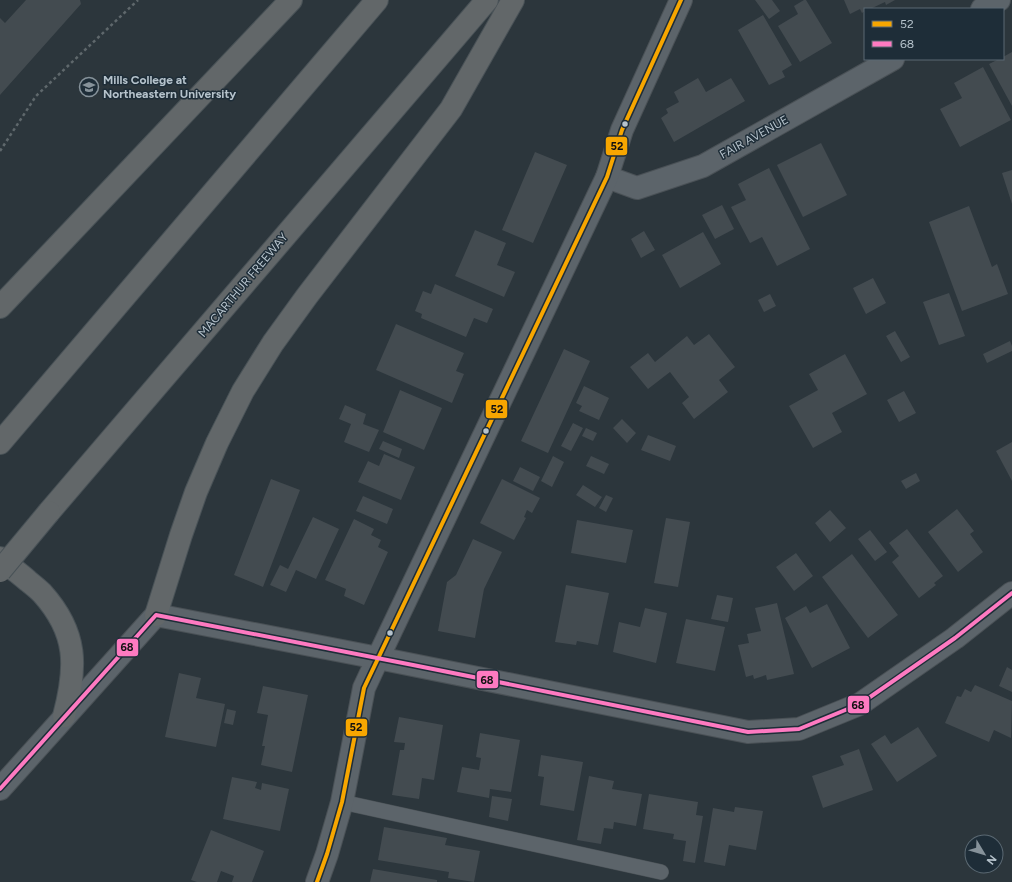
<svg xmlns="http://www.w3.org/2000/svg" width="1012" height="882" font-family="Figtree,sans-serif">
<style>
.building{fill:#434b50}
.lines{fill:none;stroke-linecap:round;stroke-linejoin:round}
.service-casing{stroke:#4a5156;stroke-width:16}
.minor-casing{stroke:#4a5156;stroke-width:24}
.tertiary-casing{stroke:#4a5156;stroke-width:24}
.motorway-casing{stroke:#495257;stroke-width:24}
.path{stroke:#5f686c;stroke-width:2.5;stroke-dasharray:3 3;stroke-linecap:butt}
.service{stroke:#5c646a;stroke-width:15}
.minor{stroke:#5c646a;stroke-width:22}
.tertiary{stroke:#5c646a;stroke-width:22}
.motorway{stroke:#626769;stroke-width:22}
.motorway-bridge-casing{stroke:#495257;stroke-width:24;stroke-linecap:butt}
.motorway-bridge{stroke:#626769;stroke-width:22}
.bus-1-casing{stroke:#1e2d38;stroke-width:7}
.bus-2-casing{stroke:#1e2d38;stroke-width:7}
.bus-1{stroke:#f7a600;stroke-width:4}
.bus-2{stroke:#fe7ac1;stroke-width:4}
.bus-dot{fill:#b6c3cc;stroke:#1e2d38;stroke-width:1.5}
.labels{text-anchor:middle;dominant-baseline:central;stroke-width:3;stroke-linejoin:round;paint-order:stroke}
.poi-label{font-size:12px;font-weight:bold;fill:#b6c3cc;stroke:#1e2d38;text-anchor:start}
.street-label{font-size:12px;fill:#b6c3cc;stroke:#1e2d38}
.line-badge{stroke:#1e2d38;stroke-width:1.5}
.pale-badge-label{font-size:11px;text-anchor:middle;font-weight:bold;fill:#111}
</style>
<rect width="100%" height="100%" fill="#2c363c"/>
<path class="building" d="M 26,0 L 80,0 L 81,4 L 0,95 L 0,18 L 5,23 Z
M 755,0 L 772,0 L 780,11 L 769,19 Z
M 804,0 L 806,0 L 832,43 L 800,62 L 778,26 L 798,14 L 794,6 Z
M 844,0 L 895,0 L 886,5 L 885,2 L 870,9 L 865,9 L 865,11 L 862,13 L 860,9 L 850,14 Z
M 763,15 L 792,65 L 782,71 L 785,77 L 769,85 L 738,30 Z
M 1012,52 L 1012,106 L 989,64 L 999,59 L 1003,59 L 1003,57 Z
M 983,67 L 1011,120 L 960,147 L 940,109 L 962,98 L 954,83 Z
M 698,78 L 706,92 L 731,78 L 745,101 L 674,142 L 661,118 L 668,113 L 666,109 L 679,102 L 674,92 Z
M 821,143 L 847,195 L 803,217 L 777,165 Z
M 535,152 L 567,165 L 533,243 L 502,230 Z
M 769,168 L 810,249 L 777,266 L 762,237 L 750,243 L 731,207 L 746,200 L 738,184 Z
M 1012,170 L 1012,204 L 1002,173 Z
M 722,205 L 734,229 L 715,239 L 702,215 Z
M 969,206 L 992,267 L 997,264 L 1008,294 L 962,311 L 929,222 Z
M 475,230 L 506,243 L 497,265 L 515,272 L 504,297 L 455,276 Z
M 644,231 L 655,250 L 641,258 L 631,239 Z
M 703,232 L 721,264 L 680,288 L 662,255 Z
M 873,278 L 886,303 L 866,314 L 853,288 Z
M 435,284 L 493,309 L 487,323 L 474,318 L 466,337 L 421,318 L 422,314 L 415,311 L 423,291 L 431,294 Z
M 949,293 L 965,336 L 939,345 L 923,302 Z
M 770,294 L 776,306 L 764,312 L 758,300 Z
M 396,324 L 464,353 L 456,371 L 464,374 L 452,403 L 376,370 Z
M 895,331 L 910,357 L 901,362 L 886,336 Z
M 709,334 L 735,367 L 719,380 L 728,392 L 694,419 L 682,403 L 689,397 L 670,372 L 648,389 L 630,367 L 648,353 L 655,362 L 687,336 L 694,345 Z
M 1010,341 L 1012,346 L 1012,351 L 987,363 L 983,354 Z
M 564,349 L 590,361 L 548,453 L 521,441 Z
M 845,354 L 867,394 L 832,413 L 842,432 L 813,448 L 789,406 L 818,390 L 809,374 Z
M 584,386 L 609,398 L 599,420 L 579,411 L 582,406 L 576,403 Z
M 400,390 L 442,408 L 424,450 L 383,432 Z
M 904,391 L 916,413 L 899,422 L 887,400 Z
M 345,405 L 366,414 L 363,424 L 379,430 L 369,452 L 344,442 L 351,424 L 339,419 Z
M 622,419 L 636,433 L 627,443 L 613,428 Z
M 573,423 L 583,428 L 571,451 L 561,446 Z
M 586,428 L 597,433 L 593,441 L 582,436 Z
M 648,435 L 676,446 L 670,461 L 641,450 Z
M 383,441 L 402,449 L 399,458 L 379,449 Z
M 1012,442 L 1012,481 L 996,451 Z
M 384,454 L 415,467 L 401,500 L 358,482 L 368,461 L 379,466 Z
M 553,456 L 564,462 L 552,487 L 541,481 Z
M 591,456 L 609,464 L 604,474 L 586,466 Z
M 520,467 L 540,477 L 533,491 L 513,481 Z
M 916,473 L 920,481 L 906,489 L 901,481 Z
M 271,479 L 300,490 L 263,587 L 234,575 Z
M 502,479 L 540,498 L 532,513 L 527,510 L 524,517 L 526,518 L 514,540 L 480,523 Z
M 583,485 L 602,497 L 595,507 L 576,495 Z
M 606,495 L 613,498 L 606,512 L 599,508 Z
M 363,496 L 393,509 L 387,524 L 356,511 Z
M 957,509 L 974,531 L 970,534 L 983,552 L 958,572 L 928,532 Z
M 830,510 L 846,528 L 830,542 L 815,523 Z
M 313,517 L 339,529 L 316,579 L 296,570 L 286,592 L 270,585 L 280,565 L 288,569 Z
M 666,518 L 690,522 L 678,587 L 654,583 Z
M 354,519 L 374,529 L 371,535 L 381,540 L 378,547 L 388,552 L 364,605 L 344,596 L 346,589 L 325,580 Z
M 577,520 L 633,530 L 626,563 L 571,553 Z
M 907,529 L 943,576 L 934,583 L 936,585 L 919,598 L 892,562 L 899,556 L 889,543 Z
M 870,530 L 887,552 L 875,561 L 858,539 Z
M 473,539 L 502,552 L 484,589 L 475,638 L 438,631 L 447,582 L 456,575 Z
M 796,553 L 813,576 L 794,591 L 776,567 Z
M 852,554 L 898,615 L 868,638 L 822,577 Z
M 566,585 L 609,593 L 598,645 L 577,641 L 576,645 L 555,642 Z
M 717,595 L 733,598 L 728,622 L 711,619 Z
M 777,603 L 794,674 L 767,680 L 766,675 L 754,679 L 753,675 L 746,677 L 738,645 L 749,643 L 747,634 L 761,631 L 755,608 Z
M 827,604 L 850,648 L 812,668 L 785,618 L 806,606 L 810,613 Z
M 645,608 L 667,613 L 656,663 L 613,652 L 619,622 L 640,627 Z
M 686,619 L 725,627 L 715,671 L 676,663 Z
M 1007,667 L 1012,670 L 1012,692 L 999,686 Z
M 179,673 L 201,678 L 196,698 L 225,704 L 216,747 L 165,737 Z
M 975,685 L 1012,701 L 1011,738 L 994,730 L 989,742 L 945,723 L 957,696 L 961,697 L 965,689 L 971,692 Z
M 263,686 L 308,695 L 292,772 L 261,765 L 265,746 L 262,746 L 268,715 L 257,713 Z
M 227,709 L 236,711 L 233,725 L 224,723 Z
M 399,717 L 443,725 L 434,780 L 422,778 L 419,799 L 392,795 L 400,750 L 404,750 L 405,743 L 394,742 Z
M 918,727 L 937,756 L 897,782 L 871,744 L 885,735 L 891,744 Z
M 480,733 L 520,740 L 511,792 L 490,789 L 489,798 L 457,792 L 462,767 L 479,770 L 481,758 L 476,757 Z
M 859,749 L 873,790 L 823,808 L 812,776 L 844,765 L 840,756 Z
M 541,755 L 583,762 L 574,811 L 540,805 L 544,777 L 538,776 Z
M 589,776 L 614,781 L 612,789 L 642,794 L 636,826 L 614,822 L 613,829 L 604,828 L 601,844 L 577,840 Z
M 232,777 L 257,782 L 255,788 L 261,790 L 262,783 L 289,789 L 280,831 L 223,819 Z
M 649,794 L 698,802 L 696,815 L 703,816 L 695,863 L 683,861 L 686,841 L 673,839 L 674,834 L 643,829 Z
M 492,796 L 512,799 L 508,821 L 489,817 Z
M 735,807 L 763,811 L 756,850 L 729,845 L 725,866 L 704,862 L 713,808 L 734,812 Z
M 384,827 L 447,838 L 445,845 L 480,851 L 474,882 L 448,878 L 449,872 L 378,860 Z
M 211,830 L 264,851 L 252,882 L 232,882 L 234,876 L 221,871 L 217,882 L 197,882 L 191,880 Z
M 373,869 L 437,880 L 437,882 L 370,882 Z"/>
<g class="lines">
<g class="service-casing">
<path id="service" d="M 342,802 L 661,872"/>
</g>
<g class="minor-casing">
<path id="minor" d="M 982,9 L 999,0
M 607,177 L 637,188 L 703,166 L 893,59
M 317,882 L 327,854 L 342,802 L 364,688 L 378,658 L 748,732 L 799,729 L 860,704 L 955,638 L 1012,593"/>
</g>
<g class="tertiary-casing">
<path id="tertiary" d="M 0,789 L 156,615 L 378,658 L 607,177 L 622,130 L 681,0"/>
</g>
<g class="motorway-casing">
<path id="motorway" d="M 0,307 L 291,0
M 0,443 L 377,0
M 49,512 L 487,0
M 0,558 C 9,566 19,573 28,581 C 33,585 38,589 42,593 C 78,633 77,667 64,716
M 156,615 L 181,535 L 196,492 L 217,443 L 243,391 L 273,343 L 307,296 L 451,109 L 513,0"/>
</g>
<path class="path" d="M 0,151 L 36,96 L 138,0"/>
<use href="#service" class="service"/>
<use href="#minor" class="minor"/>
<use href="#tertiary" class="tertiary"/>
<use href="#motorway" class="motorway"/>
<g class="motorway-bridge-casing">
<path id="motorway-bridge" d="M 0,571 L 49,512"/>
</g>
<use href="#motorway-bridge" class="motorway-bridge"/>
<g class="bus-1-casing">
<path id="bus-1" d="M 317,882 L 327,854 L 342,802 L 364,688 L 607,177 L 622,130 L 681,0"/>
</g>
<g class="bus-2-casing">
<path id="bus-2" d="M 0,789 L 156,615 L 413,665 L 748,732 L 799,729 L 860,704 L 955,638 L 1012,593"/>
</g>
<use href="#bus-1" class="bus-1"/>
<use href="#bus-2" class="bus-2"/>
</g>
<defs>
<g id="university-ring" transform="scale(1)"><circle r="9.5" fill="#1e2d38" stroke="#86929a" stroke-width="1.5"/><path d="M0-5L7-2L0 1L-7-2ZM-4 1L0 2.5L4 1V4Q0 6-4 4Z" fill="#86929a"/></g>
</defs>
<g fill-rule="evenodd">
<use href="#university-ring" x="89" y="87"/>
</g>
<g class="bus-dot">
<circle cx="625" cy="124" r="3.5"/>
<circle cx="486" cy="431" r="3.5"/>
<circle cx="390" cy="633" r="3.5"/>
</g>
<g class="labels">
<g class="poi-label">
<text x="103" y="80">Mills College at<tspan x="103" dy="14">Northeastern University</tspan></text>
</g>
<g class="street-label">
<text transform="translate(754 137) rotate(-29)">FAIR AVENUE</text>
<text transform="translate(243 285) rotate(-50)">MACARTHUR FREEWAY</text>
</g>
</g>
<g class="line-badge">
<rect x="605" y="136" width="23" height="20" rx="4" fill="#f7a600"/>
<rect x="485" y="399" width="23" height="20" rx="4" fill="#f7a600"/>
<rect x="116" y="638" width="23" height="19" rx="4" fill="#fe7ac1"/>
<rect x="476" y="670" width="23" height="19" rx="4" fill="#fe7ac1"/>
<rect x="847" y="695" width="23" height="19" rx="4" fill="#fe7ac1"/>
<rect x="345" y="718" width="23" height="19" rx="4" fill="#f7a600"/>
</g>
<g class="pale-badge-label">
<text x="617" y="150">52</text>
<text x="497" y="413">52</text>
<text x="127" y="651">68</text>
<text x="487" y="684">68</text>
<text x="858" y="709">68</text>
<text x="356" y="731">52</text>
</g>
<rect x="864" y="8" width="140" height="52" fill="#1e2d38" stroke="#5b6973"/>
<rect x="872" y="21" width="20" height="6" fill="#f7a600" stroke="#5b6973"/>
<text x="900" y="28" font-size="12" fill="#b6c3cc">52</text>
<rect x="872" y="41" width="20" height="6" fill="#fe7ac1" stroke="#5b6973"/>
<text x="900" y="48" font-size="12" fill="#b6c3cc">68</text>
<g transform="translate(984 854) rotate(128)"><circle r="19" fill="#1e2d38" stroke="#5b6973"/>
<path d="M0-3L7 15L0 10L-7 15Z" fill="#86929a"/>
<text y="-6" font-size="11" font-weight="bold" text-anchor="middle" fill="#b6c3cc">N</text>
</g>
</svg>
